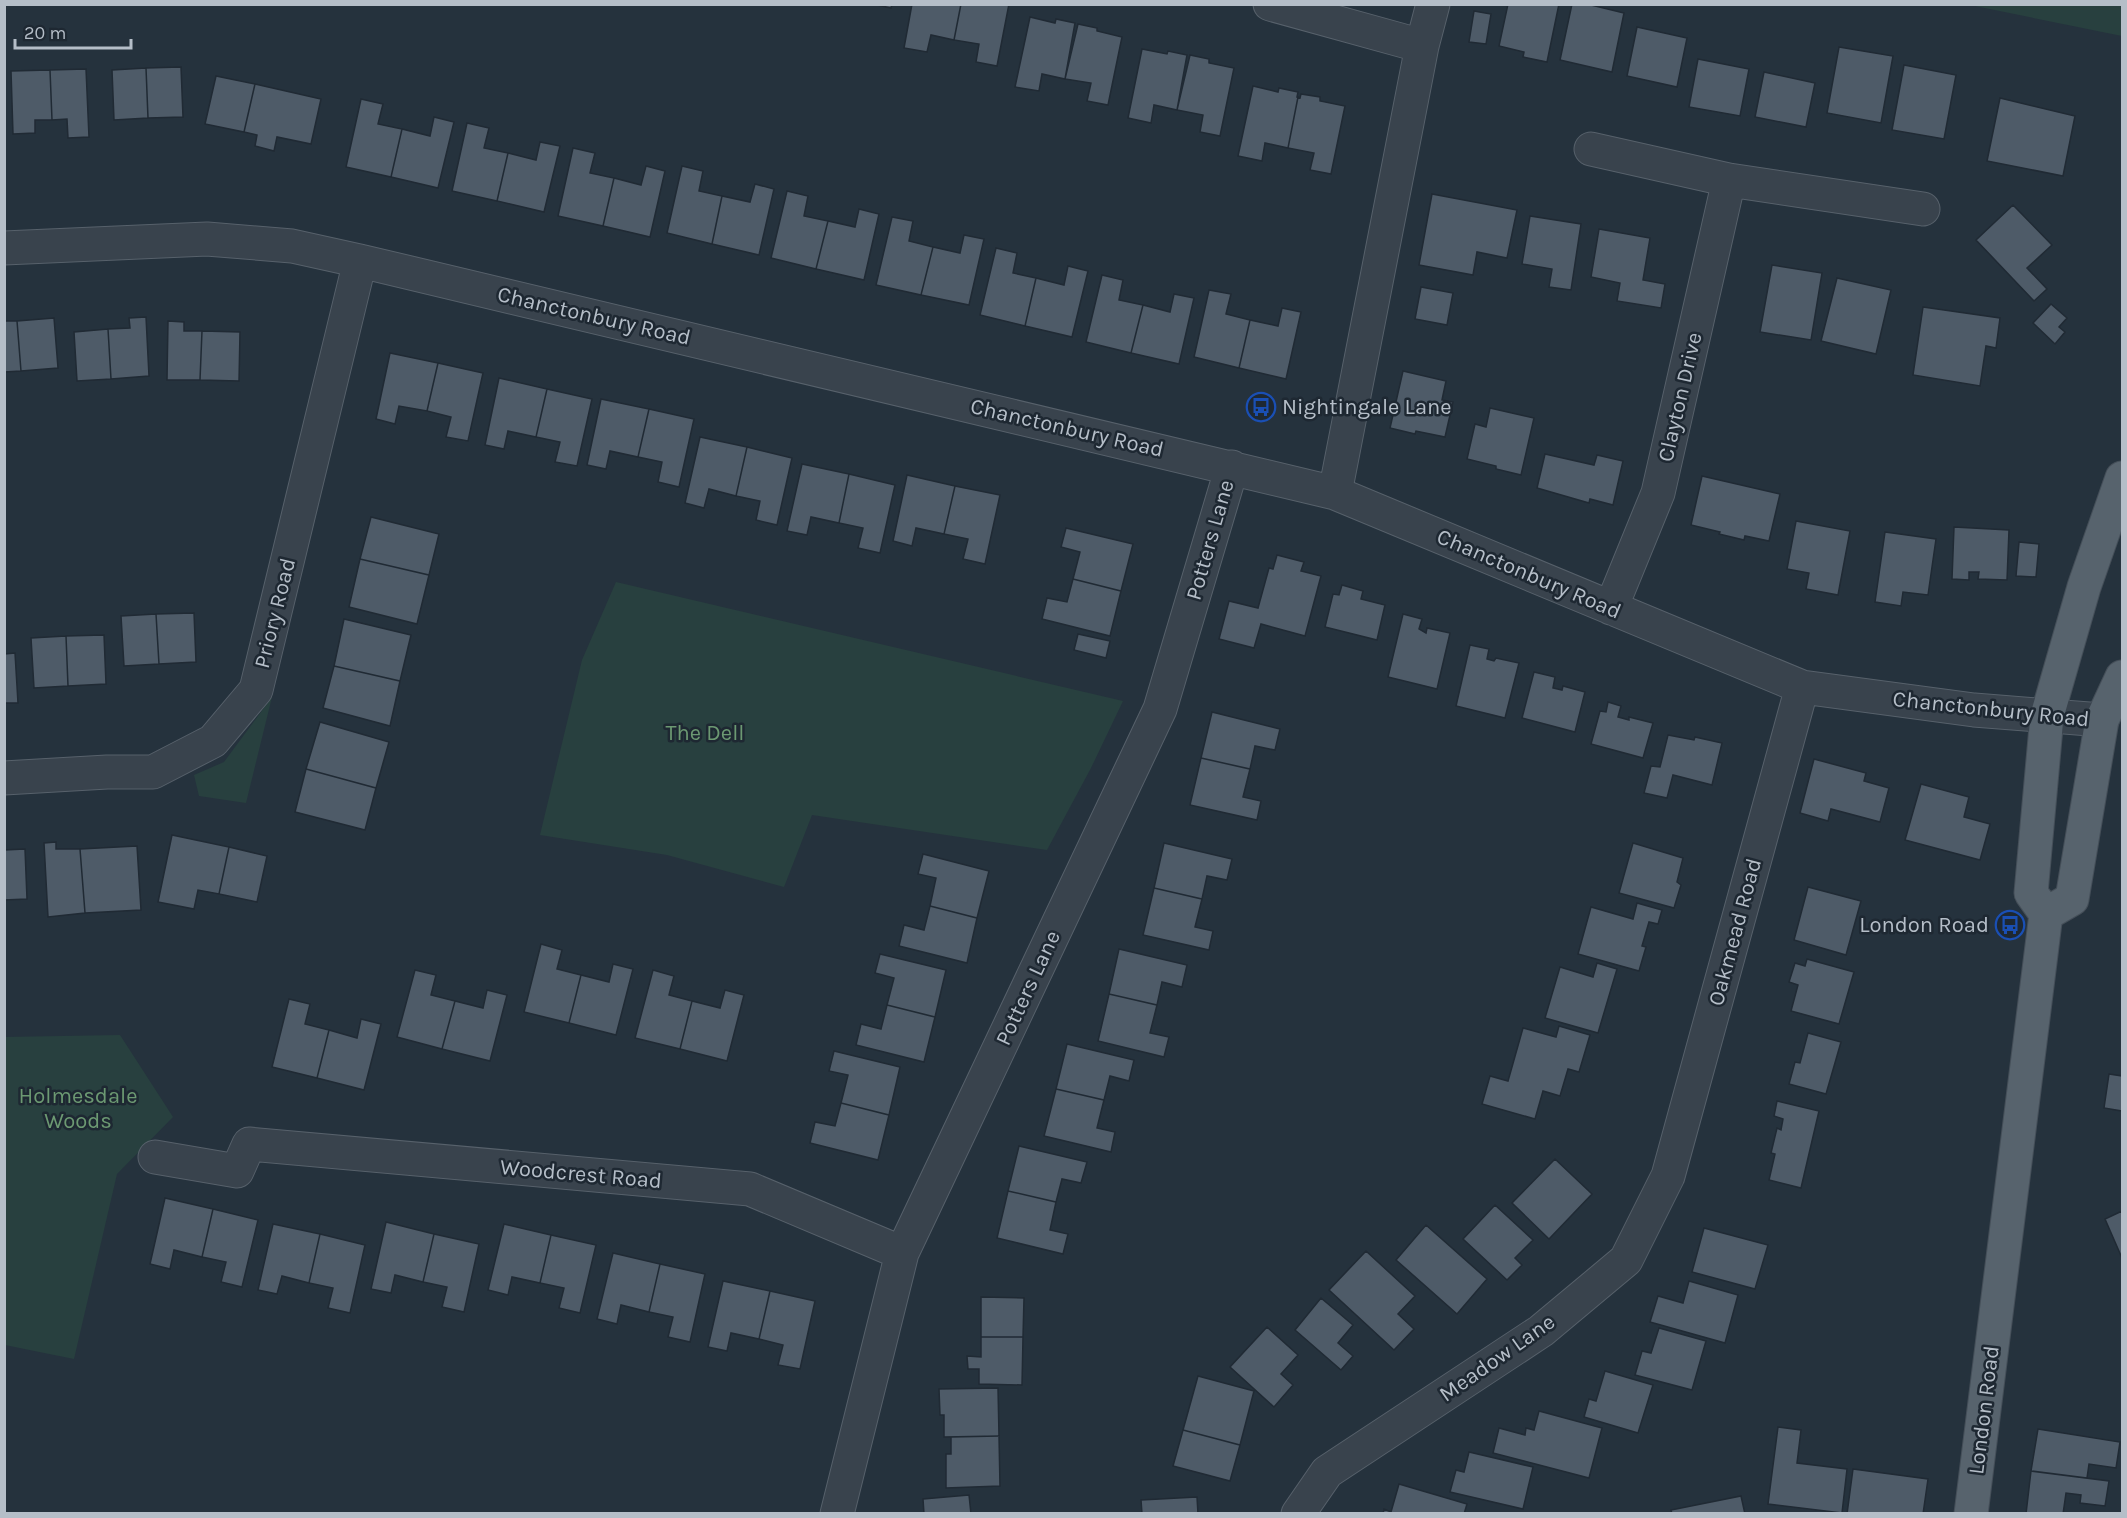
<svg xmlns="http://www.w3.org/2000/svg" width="2127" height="1518" font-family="Karla,sans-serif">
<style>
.green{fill:#28403f}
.building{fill:#4e5b68;stroke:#202a34;stroke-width:1.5}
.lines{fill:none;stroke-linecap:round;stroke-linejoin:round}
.minor-casing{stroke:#57616b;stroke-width:35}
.major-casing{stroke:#454f59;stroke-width:35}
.minor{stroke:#39434d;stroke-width:33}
.major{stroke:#57636d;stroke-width:33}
.labels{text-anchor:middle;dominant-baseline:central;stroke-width:5;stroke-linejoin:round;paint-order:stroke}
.street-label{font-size:22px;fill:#b5bec8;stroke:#1e2832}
.poi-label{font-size:22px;fill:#b5bec8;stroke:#1e2832;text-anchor:start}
.park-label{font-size:22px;fill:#6c9972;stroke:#1e2832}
</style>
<rect width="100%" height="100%" fill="#25323d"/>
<path class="green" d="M 1970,5 L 2122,5 L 2122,36 Z
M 616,582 L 1123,701 L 1091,768 L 1047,850 L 812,815 L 784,887 L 667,855 L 540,835 L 582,660 Z
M 272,697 L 246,803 L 199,796 L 194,775 L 224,762 Z
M 120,1035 L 173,1117 L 117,1174 L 74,1359 L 5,1345 L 4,1037 Z"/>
<path class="building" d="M 873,4 L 892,4 L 891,8 Z
M 912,4 L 961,4 L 954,40 L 931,35 L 927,52 L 904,48 Z
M 961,4 L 1009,4 L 997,66 L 976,62 L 979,44 L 954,40 Z
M 1508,4 L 1559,4 L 1547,62 L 1523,57 L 1524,52 L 1499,46 Z
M 1572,4 L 1587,4 L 1624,13 L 1612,72 L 1560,60 Z
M 1474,11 L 1491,14 L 1486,44 L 1469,42 Z
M 1030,17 L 1055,23 L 1056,19 L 1075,23 L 1065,79 L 1042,74 L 1039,91 L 1015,87 Z
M 1078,24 L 1097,28 L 1097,31 L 1122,37 L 1108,105 L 1087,101 L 1091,83 L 1065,79 Z
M 1637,27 L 1687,38 L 1677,87 L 1627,76 Z
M 1839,47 L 1893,56 L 1881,123 L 1827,113 Z
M 1142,49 L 1167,54 L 1168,51 L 1187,55 L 1177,110 L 1154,105 L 1151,123 L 1128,118 Z
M 1190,55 L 1209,59 L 1209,63 L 1234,68 L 1220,136 L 1200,132 L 1203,115 L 1177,110 Z
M 1698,59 L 1749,69 L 1740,116 L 1689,107 Z
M 1904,65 L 1956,75 L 1944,139 L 1892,130 Z
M 181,67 L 183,117 L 148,118 L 146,68 Z
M 146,68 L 148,118 L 114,120 L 112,70 Z
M 86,69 L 89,137 L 68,138 L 67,119 L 52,120 L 50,70 Z
M 50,70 L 52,120 L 35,120 L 35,133 L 13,134 L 11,71 Z
M 1764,72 L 1815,83 L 1806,127 L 1755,117 Z
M 216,76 L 255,84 L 244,132 L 205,124 Z
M 255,84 L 321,99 L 311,144 L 277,137 L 274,151 L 255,146 L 257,135 L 244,132 Z
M 1253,86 L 1278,92 L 1279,88 L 1298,92 L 1297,97 L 1298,97 L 1288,148 L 1265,143 L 1262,161 L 1238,156 Z
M 1301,94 L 1320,97 L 1320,101 L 1345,106 L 1331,174 L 1310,170 L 1314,153 L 1288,148 L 1298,97 L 1300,98 Z
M 2000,98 L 2075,116 L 2063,176 L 1987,161 Z
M 361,99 L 383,104 L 378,124 L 402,129 L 391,177 L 346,167 Z
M 434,117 L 454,122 L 438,188 L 391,177 L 402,129 L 430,136 Z
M 467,123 L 489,128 L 484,148 L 508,153 L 497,201 L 452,191 Z
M 540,142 L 560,146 L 544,212 L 497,201 L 508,153 L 536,160 Z
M 573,148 L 595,153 L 590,173 L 614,178 L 603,226 L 558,216 Z
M 646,166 L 665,171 L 650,237 L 603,226 L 614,178 L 641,185 Z
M 682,166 L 703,171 L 699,191 L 722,196 L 712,244 L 667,233 Z
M 755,184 L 774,189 L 759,255 L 712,244 L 722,196 L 750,202 Z
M 787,191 L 808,196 L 804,216 L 828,221 L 816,269 L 771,258 Z
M 1432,194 L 1517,210 L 1507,258 L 1477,252 L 1473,275 L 1419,265 Z
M 2013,205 L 2052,245 L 2027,268 L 2047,289 L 2034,301 L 1976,240 Z
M 859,209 L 879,214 L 864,280 L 816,269 L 828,221 L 855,227 Z
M 1530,216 L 1581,224 L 1571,290 L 1549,287 L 1552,269 L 1522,264 Z
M 892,217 L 913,221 L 909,241 L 933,247 L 921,295 L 876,285 Z
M 1599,229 L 1650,238 L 1643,280 L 1665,284 L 1661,308 L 1617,301 L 1620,283 L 1591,277 Z
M 964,235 L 984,239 L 969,305 L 921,295 L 933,247 L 960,253 Z
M 996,248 L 1017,253 L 1013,273 L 1036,278 L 1025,326 L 980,315 Z
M 1772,265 L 1822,273 L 1811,340 L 1760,332 Z
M 1068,266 L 1088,271 L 1072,337 L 1025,326 L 1036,278 L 1064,285 Z
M 1102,275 L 1123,280 L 1119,300 L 1143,305 L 1131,353 L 1086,342 Z
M 1837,278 L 1891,290 L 1876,354 L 1821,341 Z
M 1421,287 L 1453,293 L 1447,325 L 1415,319 Z
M 1209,290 L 1231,294 L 1226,314 L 1250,320 L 1239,368 L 1194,357 Z
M 1174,294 L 1194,298 L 1179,364 L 1131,353 L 1143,305 L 1170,312 Z
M 2051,304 L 2067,318 L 2059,327 L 2065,332 L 2055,344 L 2033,323 Z
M 1923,307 L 2000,318 L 1996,348 L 1986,346 L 1980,386 L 1913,375 Z
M 1282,308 L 1301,312 L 1286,379 L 1239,368 L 1250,320 L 1278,326 Z
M 146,317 L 149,376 L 111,379 L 108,329 L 130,328 L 129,318 Z
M 54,318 L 58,368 L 21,371 L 17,321 Z
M 4,321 L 17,321 L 21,371 L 4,372 Z
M 168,321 L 184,322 L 184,331 L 202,331 L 200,380 L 167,380 Z
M 108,329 L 111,379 L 77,381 L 74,332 Z
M 202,331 L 240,332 L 239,381 L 200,380 Z
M 390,353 L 438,363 L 427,411 L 399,406 L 395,424 L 376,419 Z
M 438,363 L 483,373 L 468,441 L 446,437 L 451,417 L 427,411 Z
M 1403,371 L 1446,381 L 1442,400 L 1453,402 L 1445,437 L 1416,431 L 1415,434 L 1390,428 Z
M 499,378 L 547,389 L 536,437 L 508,431 L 504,449 L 485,445 Z
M 547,389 L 592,399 L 577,466 L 555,462 L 560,442 L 536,437 Z
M 601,399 L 649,409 L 638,457 L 610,451 L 606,469 L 587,465 Z
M 1490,408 L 1534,418 L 1521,475 L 1496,469 L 1496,466 L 1467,459 L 1475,424 L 1486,427 Z
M 649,409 L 694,419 L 679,487 L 658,482 L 662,462 L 638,457 Z
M 700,437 L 747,447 L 736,496 L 709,489 L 704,508 L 685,503 Z
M 747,447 L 792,458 L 777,525 L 756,520 L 760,501 L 736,496 Z
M 1545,454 L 1594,465 L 1597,455 L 1623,461 L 1613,505 L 1590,499 L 1589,503 L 1537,488 Z
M 802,464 L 849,474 L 839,523 L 811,517 L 807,535 L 787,531 Z
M 849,474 L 895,485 L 880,553 L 858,548 L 863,528 L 839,523 Z
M 907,475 L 955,486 L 944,534 L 916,528 L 912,546 L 893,541 Z
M 1702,476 L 1780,494 L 1769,541 L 1745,536 L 1744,540 L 1719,534 L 1720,532 L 1691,525 Z
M 955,486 L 1000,495 L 985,564 L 963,559 L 968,539 L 944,534 Z
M 371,517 L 439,534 L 429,575 L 360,559 Z
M 1796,521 L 1850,531 L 1838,595 L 1806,589 L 1809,573 L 1787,569 Z
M 1954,527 L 2009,530 L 2007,580 L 1978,579 L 1979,572 L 1969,572 L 1969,580 L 1952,579 Z
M 1066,528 L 1133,544 L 1121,591 L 1073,579 L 1080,552 L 1061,547 Z
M 1885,532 L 1936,539 L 1928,595 L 1903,592 L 1901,606 L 1875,602 Z
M 2019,542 L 2039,544 L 2036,577 L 2016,576 Z
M 1277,555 L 1304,562 L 1301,571 L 1321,576 L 1305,636 L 1261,624 L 1254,648 L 1219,639 L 1229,601 L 1258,608 L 1269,568 L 1273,569 Z
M 360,559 L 429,575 L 417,624 L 349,607 Z
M 1073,579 L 1121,591 L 1110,636 L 1042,619 L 1047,598 L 1067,602 Z
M 1342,585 L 1363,591 L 1361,599 L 1385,605 L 1377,640 L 1325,627 L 1333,594 L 1339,595 Z
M 194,613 L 196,662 L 159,664 L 156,614 Z
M 156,614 L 159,664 L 124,666 L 121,616 Z
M 1403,614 L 1422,619 L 1419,629 L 1426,633 L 1427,628 L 1450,633 L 1437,689 L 1388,677 Z
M 344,619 L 411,635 L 400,681 L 334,666 Z
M 1078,634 L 1110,641 L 1106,658 L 1074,650 Z
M 104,635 L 106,684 L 68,686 L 66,636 Z
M 66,636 L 68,686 L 34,688 L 31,638 Z
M 1470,645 L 1489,649 L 1487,659 L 1494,661 L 1496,658 L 1519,663 L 1505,718 L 1456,706 Z
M 15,653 L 18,703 L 4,703 L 4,654 Z
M 334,666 L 400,681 L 390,726 L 323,708 Z
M 1534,672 L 1555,677 L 1553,688 L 1562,690 L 1563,686 L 1585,692 L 1575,732 L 1522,718 Z
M 1608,702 L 1621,706 L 1618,717 L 1629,720 L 1629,717 L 1653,723 L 1643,758 L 1591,744 L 1600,711 L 1606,712 Z
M 1212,712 L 1280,729 L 1275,750 L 1255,746 L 1250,769 L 1201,758 Z
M 320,722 L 389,742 L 376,788 L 306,769 Z
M 1668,735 L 1694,740 L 1695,737 L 1722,743 L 1712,785 L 1673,775 L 1667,798 L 1644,793 L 1651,766 L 1660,767 Z
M 1201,758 L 1250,769 L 1243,797 L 1261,801 L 1257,820 L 1190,805 Z
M 1814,759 L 1866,773 L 1864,781 L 1889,788 L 1880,822 L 1831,809 L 1828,821 L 1800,813 Z
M 306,769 L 376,788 L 365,830 L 295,812 Z
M 1921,784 L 1969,797 L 1964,817 L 1990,824 L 1980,860 L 1905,840 Z
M 172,835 L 229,847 L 219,894 L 198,890 L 194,909 L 158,902 Z
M 56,842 L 56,849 L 80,849 L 85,913 L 48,917 L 44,843 Z
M 1164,843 L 1232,859 L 1227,880 L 1207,876 L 1202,899 L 1154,888 Z
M 1633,843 L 1683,858 L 1677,882 L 1681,885 L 1674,908 L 1619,893 Z
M 137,846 L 141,910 L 85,913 L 80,849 Z
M 229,847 L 267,856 L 257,902 L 219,894 Z
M 25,849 L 27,899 L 4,900 L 4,850 Z
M 923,854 L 989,871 L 977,918 L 930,906 L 936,878 L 918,874 Z
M 1808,887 L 1861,901 L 1846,955 L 1794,940 Z
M 1154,888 L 1202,899 L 1195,927 L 1213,931 L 1209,950 L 1143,935 Z
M 1637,903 L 1662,910 L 1658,924 L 1649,922 L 1642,946 L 1646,947 L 1639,971 L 1578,954 L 1591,907 L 1633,919 Z
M 930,906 L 977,918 L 967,963 L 899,946 L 904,925 L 924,930 Z
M 541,944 L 562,950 L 557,969 L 581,975 L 569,1023 L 524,1012 Z
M 1119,949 L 1187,965 L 1182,987 L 1162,982 L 1157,1005 L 1109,994 Z
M 880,954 L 946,970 L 935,1017 L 887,1005 L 894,978 L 875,973 Z
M 1807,959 L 1854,972 L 1839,1024 L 1791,1011 L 1798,985 L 1789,982 L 1795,963 L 1805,966 Z
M 1597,963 L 1617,969 L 1598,1033 L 1545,1018 L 1560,967 L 1593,977 Z
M 613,964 L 633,969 L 616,1035 L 569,1023 L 581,975 L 609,982 Z
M 415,970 L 436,975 L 431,995 L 455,1001 L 442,1049 L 397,1037 Z
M 653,970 L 674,976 L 669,995 L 692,1001 L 680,1049 L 635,1038 Z
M 487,990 L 507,995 L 490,1061 L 442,1049 L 455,1001 L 483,1008 Z
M 725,990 L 744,995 L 727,1061 L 680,1049 L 692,1001 L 720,1008 Z
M 1109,994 L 1157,1005 L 1150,1033 L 1169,1037 L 1164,1057 L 1098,1041 Z
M 289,999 L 310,1004 L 305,1024 L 329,1030 L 317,1078 L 272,1067 Z
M 887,1005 L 935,1017 L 924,1062 L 856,1045 L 861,1024 L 881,1029 Z
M 361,1019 L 381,1024 L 364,1090 L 317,1078 L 329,1030 L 357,1038 Z
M 1559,1026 L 1590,1035 L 1579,1072 L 1568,1069 L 1560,1096 L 1543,1091 L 1535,1119 L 1482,1104 L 1490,1076 L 1508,1081 L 1523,1028 L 1556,1037 Z
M 1808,1033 L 1841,1042 L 1826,1094 L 1789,1084 L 1795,1062 L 1800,1063 Z
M 1067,1044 L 1134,1060 L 1129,1081 L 1110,1076 L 1104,1100 L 1056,1089 Z
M 834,1051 L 900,1067 L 889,1115 L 841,1103 L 848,1075 L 829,1071 Z
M 2109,1074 L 2122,1076 L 2122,1111 L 2104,1108 Z
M 1056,1089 L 1104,1100 L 1097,1128 L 1115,1132 L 1111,1152 L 1044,1136 Z
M 1777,1101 L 1819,1111 L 1801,1188 L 1769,1180 L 1775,1154 L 1771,1153 L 1777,1128 L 1781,1130 L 1783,1119 L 1774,1116 Z
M 841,1103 L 889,1115 L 878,1160 L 810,1143 L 815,1122 L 835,1126 Z
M 1019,1146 L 1087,1162 L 1081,1183 L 1062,1179 L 1056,1202 L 1008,1191 Z
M 1555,1159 L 1592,1194 L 1549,1239 L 1512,1203 Z
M 1008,1191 L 1056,1202 L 1050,1230 L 1068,1234 L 1063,1254 L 997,1238 Z
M 165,1198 L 213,1209 L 202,1257 L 174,1250 L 170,1269 L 150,1264 Z
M 1495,1205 L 1533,1240 L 1515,1258 L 1522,1265 L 1507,1280 L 1463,1239 Z
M 213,1209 L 258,1220 L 242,1287 L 221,1282 L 226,1262 L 202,1257 Z
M 2122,1211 L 2122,1258 L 2105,1219 Z
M 386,1222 L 434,1234 L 423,1282 L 395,1275 L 391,1293 L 371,1289 Z
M 273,1224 L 320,1234 L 309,1283 L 282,1276 L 277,1294 L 258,1290 Z
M 504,1224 L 551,1235 L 540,1283 L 512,1277 L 508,1295 L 488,1290 Z
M 1426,1225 L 1487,1279 L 1457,1314 L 1396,1260 Z
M 1704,1228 L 1768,1245 L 1755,1289 L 1692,1272 Z
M 320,1234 L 365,1245 L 350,1313 L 328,1308 L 333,1288 L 309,1283 Z
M 434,1234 L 479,1244 L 464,1312 L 442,1307 L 447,1287 L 423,1282 Z
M 551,1235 L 596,1245 L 580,1313 L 559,1308 L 564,1288 L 540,1283 Z
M 1366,1251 L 1415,1296 L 1398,1314 L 1414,1329 L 1394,1350 L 1329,1290 Z
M 613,1253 L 660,1264 L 649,1312 L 621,1305 L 617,1324 L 597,1319 Z
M 660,1264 L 705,1274 L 690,1342 L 668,1337 L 673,1317 L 649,1312 Z
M 723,1281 L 770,1291 L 759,1339 L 731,1333 L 727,1351 L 708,1347 Z
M 1689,1281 L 1738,1295 L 1725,1343 L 1650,1322 L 1658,1296 L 1683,1303 Z
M 770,1291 L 815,1301 L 800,1369 L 778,1365 L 783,1345 L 759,1339 Z
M 981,1297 L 1024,1298 L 1023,1337 L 981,1337 Z
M 1321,1298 L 1353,1325 L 1338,1343 L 1353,1356 L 1341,1370 L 1295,1330 Z
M 1267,1327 L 1298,1355 L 1281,1374 L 1293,1385 L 1274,1407 L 1230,1367 Z
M 1659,1328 L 1706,1341 L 1692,1390 L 1635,1375 L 1642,1351 L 1651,1353 Z
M 981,1337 L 1023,1337 L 1022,1385 L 979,1384 L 979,1369 L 968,1369 L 967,1356 L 981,1357 Z
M 1605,1371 L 1653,1385 L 1638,1433 L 1584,1417 L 1589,1399 L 1596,1401 Z
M 1198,1376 L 1254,1391 L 1240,1445 L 1183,1430 Z
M 998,1388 L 999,1436 L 944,1437 L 944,1415 L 940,1415 L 939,1389 Z
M 1539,1411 L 1602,1428 L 1589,1478 L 1493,1453 L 1499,1428 L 1525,1435 L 1526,1428 L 1534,1430 Z
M 1778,1427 L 1801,1430 L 1797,1463 L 1847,1469 L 1842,1513 L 1768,1504 Z
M 2038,1429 L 2120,1442 L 2116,1468 L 2089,1464 L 2087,1478 L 2031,1471 Z
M 1183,1430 L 1240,1445 L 1230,1481 L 1173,1466 Z
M 999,1436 L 1000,1486 L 946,1488 L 946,1454 L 951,1454 L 951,1437 Z
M 1469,1452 L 1533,1467 L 1523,1509 L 1450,1492 L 1456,1470 L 1464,1472 Z
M 1853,1469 L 1928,1479 L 1923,1514 L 1847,1514 Z
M 2031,1471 L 2109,1481 L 2105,1506 L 2080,1503 L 2081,1495 L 2066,1493 L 2063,1514 L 2026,1514 Z
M 1399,1484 L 1467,1504 L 1464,1514 L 1383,1514 L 1384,1509 L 1391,1512 Z
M 969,1495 L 971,1514 L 924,1514 L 923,1499 Z
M 1741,1496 L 1745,1514 L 1672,1514 L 1671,1510 Z
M 1197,1497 L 1198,1514 L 1142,1514 L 1141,1500 Z"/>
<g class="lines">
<g class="minor-casing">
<path id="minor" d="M 1270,4 L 1422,46 L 1335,493
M 1422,46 L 1433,4
M 1591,149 L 1729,180 L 1923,209
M 4,248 L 207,239 L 292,246 L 360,261 L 1335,493 L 1802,687 L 1974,710 L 2102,720
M 1611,608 L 1658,493 L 1729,180
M 4,778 L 107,772 L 153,772 L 213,741 L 256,690 L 360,261
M 155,1157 L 237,1171 L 249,1144 L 750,1189 L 902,1253
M 837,1514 L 902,1253 L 1160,709 L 1232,467
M 1298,1514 L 1327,1472 L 1541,1331 L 1626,1260 L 1668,1176 L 1802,687"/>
</g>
<g class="major-casing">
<path id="major" d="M 2046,914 L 2072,899 L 2102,720 L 2122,677
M 1971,1514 L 2046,914 L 2031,893 L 2047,716 L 2084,587 L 2122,478"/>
</g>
<use href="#minor" class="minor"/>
<use href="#major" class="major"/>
</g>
<defs>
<g id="bus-ring" transform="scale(1.5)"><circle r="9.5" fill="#1e2832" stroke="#1a4fb4" stroke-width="1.5"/><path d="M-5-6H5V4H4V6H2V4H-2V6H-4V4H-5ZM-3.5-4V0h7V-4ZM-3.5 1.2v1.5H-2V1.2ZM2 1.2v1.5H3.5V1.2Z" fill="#1a4fb4"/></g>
</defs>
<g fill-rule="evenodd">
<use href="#bus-ring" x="1261" y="407"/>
<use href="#bus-ring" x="2010" y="925"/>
</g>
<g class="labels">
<g class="street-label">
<text transform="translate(594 316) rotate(13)">Chanctonbury Road</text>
<text transform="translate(1680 397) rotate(-77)">Clayton Drive</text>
<text transform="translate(1067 428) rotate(13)">Chanctonbury Road</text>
<text transform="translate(1210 540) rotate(-74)">Potters Lane</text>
<text transform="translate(1529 574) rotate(23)">Chanctonbury Road</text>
<text transform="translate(275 613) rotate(-76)">Priory Road</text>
<text transform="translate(1991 709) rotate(6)">Chanctonbury Road</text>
<text transform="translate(1735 932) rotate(-75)">Oakmead Road</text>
<text transform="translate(1028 988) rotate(-65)">Potters Lane</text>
<text transform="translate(581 1174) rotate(5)">Woodcrest Road</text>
<text transform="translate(1497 1358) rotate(-35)">Meadow Lane</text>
<text transform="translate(1984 1410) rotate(-83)">London Road</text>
</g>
<g class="poi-label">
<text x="1282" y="407">Nightingale Lane</text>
<text x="1989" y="925" text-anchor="end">London Road</text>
</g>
<g class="park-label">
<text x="705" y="733">The Dell</text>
<text x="78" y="1096">Holmesdale<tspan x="78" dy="25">Woods</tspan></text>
</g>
</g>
<rect width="2127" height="1518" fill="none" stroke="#b5bec8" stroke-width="12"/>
<path d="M15 39v9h116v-9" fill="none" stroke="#b5bec8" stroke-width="3"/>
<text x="24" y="39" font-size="18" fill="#b5bec8" stroke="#1e2832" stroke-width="4.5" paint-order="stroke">20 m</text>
</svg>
